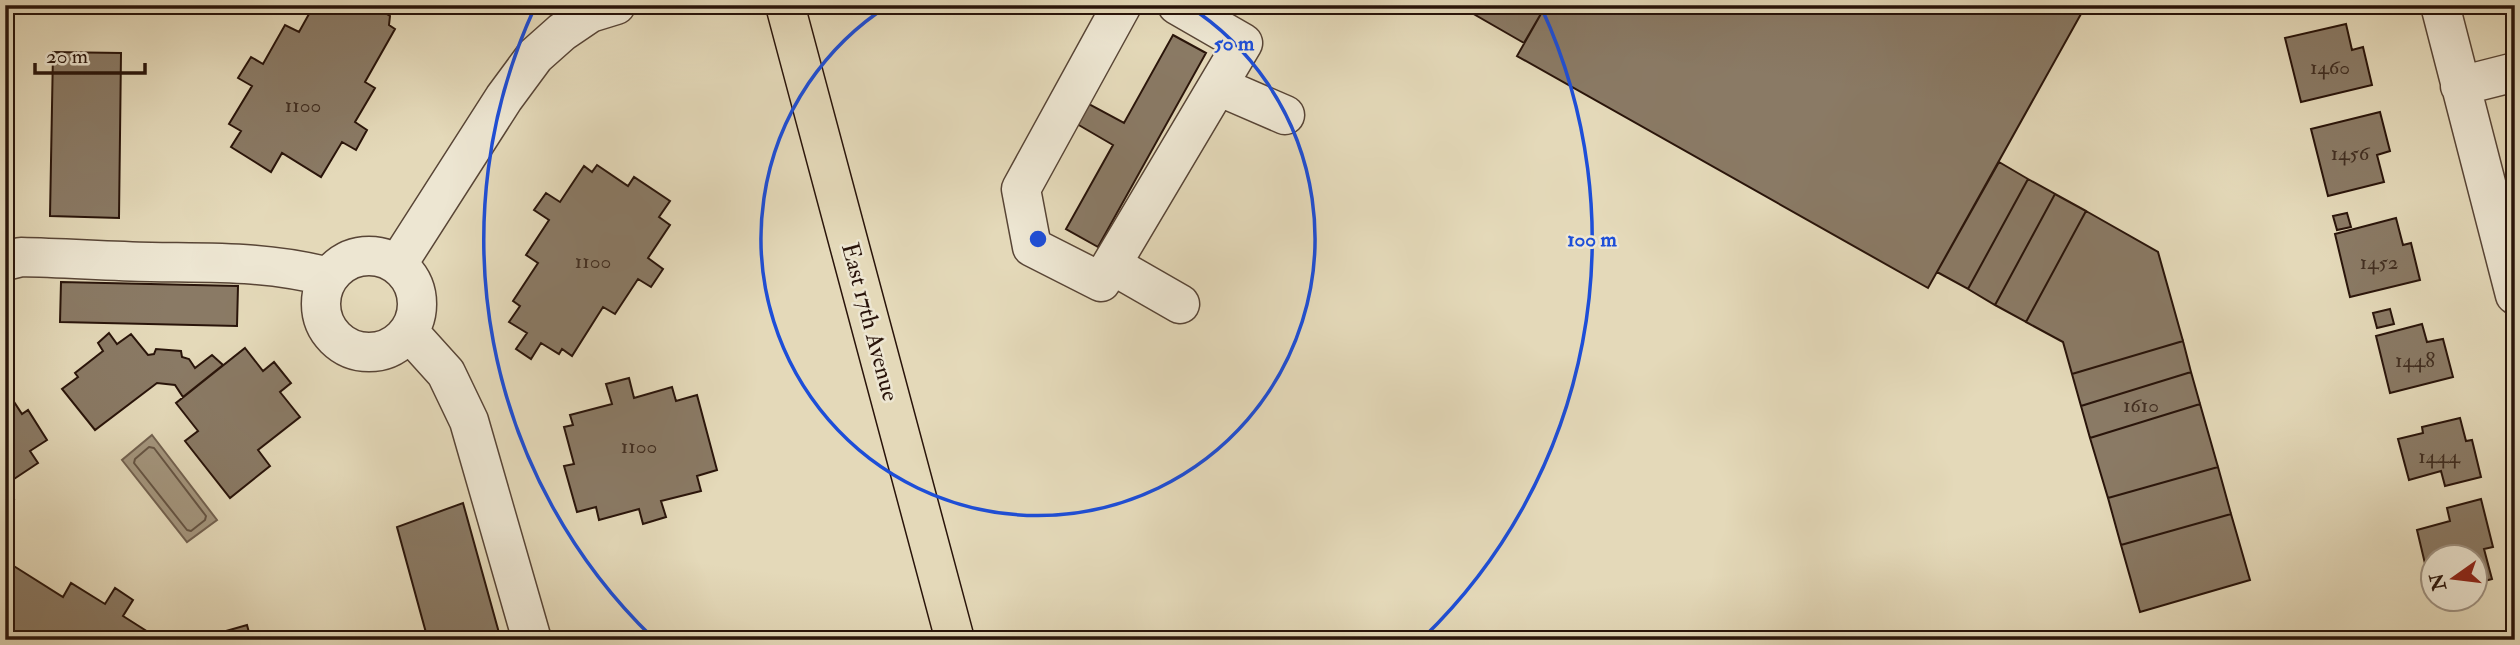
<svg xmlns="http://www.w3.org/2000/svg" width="2520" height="645" font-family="'IM FELL Double Pica',serif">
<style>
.water{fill:#a4967e;stroke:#736250;stroke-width:2}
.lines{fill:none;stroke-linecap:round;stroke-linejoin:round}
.shore{stroke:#654;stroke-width:2}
.building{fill:#8a7a65;stroke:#29140a;stroke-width:2}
.minor-casing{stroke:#584536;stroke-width:41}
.major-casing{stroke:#29140a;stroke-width:41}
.minor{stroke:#ede6d2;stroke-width:38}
.major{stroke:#e4d9b9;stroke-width:38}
.ring{fill:none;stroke:#1d4ed8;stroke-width:3.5}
.labels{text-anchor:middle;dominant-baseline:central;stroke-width:5;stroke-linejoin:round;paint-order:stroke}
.number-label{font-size:21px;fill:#412e21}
.street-label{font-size:24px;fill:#29140a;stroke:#ede6d2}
.centre{fill:#1d4ed8;stroke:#ede6d2;stroke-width:3.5}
.ring-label{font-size:21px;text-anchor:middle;font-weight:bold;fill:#1d4ed8;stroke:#ede6d2;stroke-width:5;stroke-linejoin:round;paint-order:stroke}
</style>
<rect width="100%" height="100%" fill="#e4d9b9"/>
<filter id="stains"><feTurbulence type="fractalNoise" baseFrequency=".00286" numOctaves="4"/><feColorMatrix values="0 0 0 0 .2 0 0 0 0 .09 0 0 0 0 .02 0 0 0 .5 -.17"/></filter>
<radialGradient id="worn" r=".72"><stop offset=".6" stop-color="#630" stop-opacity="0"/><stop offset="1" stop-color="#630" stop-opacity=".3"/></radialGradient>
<path class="water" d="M 152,435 L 217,520 L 187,542 L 122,460 Z"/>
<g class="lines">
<path class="shore" d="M 149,447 L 154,448 L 206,516 L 205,520 L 191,531 L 187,530 L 134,463 L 135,459 Z"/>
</g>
<path class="building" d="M 314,5 L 378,5 L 377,8 L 390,16 L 389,25 L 395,29 L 365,82 L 375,88 L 355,122 L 367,130 L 356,150 L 342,142 L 321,177 L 282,153 L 271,172 L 231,147 L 241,131 L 229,124 L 252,86 L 238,78 L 251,57 L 263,64 L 285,25 L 299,32 Z
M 1458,5 L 1546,5 L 1524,43 Z
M 1546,5 L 2086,5 L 1928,288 L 1517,56 Z
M 2346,24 L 2352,50 L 2363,47 L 2372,85 L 2301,102 L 2285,38 Z
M 1173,35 L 1206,53 L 1098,247 L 1066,229 L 1113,145 L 1065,117 L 1076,97 L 1124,123 Z
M 53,52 L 121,53 L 119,218 L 50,216 Z
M 2380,112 L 2390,151 L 2377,155 L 2384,182 L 2328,196 L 2311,129 Z
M 1999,162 L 2028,179 L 1968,289 L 1937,272 Z
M 597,165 L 628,186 L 634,177 L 670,201 L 659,217 L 670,225 L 648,258 L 663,269 L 651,287 L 638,279 L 615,314 L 603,307 L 572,356 L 562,349 L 559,354 L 541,343 L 531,359 L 516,349 L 527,333 L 509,322 L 520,306 L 513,301 L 538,263 L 526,255 L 549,220 L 534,210 L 546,193 L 560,202 L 584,166 L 592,172 Z
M 2028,179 L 2055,194 L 1995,305 L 1968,289 Z
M 2055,194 L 2086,211 L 2026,322 L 1995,305 Z
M 2086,211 L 2158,252 L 2183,341 L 2072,374 L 2063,342 L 2026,322 Z
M 2347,213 L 2351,227 L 2337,230 L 2333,216 Z
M 2396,218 L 2403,245 L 2411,243 L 2420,280 L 2350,297 L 2335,234 Z
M 61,282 L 238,286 L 237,326 L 60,322 Z
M 2390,309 L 2394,324 L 2377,328 L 2373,313 Z
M 2422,324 L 2427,342 L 2443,339 L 2453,377 L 2390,393 L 2376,336 Z
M 109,333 L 117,344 L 131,334 L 148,355 L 154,354 L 156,349 L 181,351 L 182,357 L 189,359 L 195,368 L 212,355 L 223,365 L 183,397 L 175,385 L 157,383 L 95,430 L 62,389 L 78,377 L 75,373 L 103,351 L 98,343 Z
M 2183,341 L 2191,372 L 2081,406 L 2072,374 Z
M 245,348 L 263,371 L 274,362 L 291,383 L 280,392 L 300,417 L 258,450 L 270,466 L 230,498 L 185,441 L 198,431 L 176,403 Z
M 2191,372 L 2200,404 L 2090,438 L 2081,406 Z
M 629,378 L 634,398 L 672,387 L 676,401 L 697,395 L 717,470 L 697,476 L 701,491 L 661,501 L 666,517 L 643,524 L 639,509 L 599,520 L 596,507 L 577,512 L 564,466 L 574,464 L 564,427 L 573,425 L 570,415 L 612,404 L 606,384 Z
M 5,388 L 22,414 L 28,410 L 47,440 L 30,451 L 38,463 L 5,485 Z
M 2200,404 L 2218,467 L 2108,498 L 2090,438 Z
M 2460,418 L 2466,441 L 2472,440 L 2481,477 L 2445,486 L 2441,471 L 2409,480 L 2398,439 L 2423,433 L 2422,427 Z
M 2218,467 L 2231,514 L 2121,545 L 2108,498 Z
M 5,485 L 14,499 L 5,505 Z
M 2481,499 L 2493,547 L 2484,549 L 2492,579 L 2474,584 L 2474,558 L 2432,558 L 2432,593 L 2417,530 L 2450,521 L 2447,508 Z
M 463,503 L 501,640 L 428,640 L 397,527 Z
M 2231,514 L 2250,580 L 2140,612 L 2121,545 Z
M 9,563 L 63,597 L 71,583 L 105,604 L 115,588 L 133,600 L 123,616 L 156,637 L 154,640 L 5,640 L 5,568 Z
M 247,625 L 251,640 L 228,640 L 226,631 Z"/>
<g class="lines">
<g class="minor-casing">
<path id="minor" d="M 1122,5 L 1021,189 L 1032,247 L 1101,282 L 1243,43 L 1177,5
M 2440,5 L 2515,295
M 1218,86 L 1285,115
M 2460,86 L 2515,72
M321 304a48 48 0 1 1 96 0a48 48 0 1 1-96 0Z
M 5,261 L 21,257 C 64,258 108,261 151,262 C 215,263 266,261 329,277
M 397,265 L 504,98 L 535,56 L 562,32 L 590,13 L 616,5
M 1112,265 L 1180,304
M 409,332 L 446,373 L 469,421 L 532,640"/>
</g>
<g class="major-casing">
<path id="major" d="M 785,5 L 955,640"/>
</g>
<use href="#minor" class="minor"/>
<use href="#major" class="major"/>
</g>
<g class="ring">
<path d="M1187 5A277 277 0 1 1 889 5"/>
<path d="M653 638A554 554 0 0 1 534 9M1542 9A554 554 0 0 1 1423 638"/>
</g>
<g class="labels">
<g class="number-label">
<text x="2330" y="67">1460</text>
<text x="303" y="105">1100</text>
<text x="2350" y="153">1456</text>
<text x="593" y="261">1100</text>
<text x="2379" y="262">1452</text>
<text x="2415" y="360">1448</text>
<text x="2141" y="405">1610</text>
<text x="639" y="446">1100</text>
<text x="2439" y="456">1444</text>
</g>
<g class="street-label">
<text transform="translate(870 322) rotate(75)">East 17th Avenue</text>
</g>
</g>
<circle cx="1038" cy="239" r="10" class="centre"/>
<g class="ring-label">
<text x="1234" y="50">50 m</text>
<text x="1592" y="246">100 m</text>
</g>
<rect width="2520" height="645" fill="none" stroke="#e4d9b9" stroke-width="28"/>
<rect x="7" y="7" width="2506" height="631" fill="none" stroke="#29140a" stroke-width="3.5"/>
<rect x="14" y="14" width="2492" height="617" fill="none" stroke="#29140a" stroke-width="2"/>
<g transform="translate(2454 578) rotate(256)"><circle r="33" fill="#ede6d2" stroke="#9f9282" stroke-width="2"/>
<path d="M0-5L12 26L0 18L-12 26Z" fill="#8f2418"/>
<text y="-10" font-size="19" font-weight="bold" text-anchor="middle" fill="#29140a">N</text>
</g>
<path d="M35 63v10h110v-10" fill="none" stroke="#29140a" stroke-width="3.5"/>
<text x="46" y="63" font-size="21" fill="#29140a" stroke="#ede6d2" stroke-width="5" paint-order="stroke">20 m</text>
<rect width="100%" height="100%" filter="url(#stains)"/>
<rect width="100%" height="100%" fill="url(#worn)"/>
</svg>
